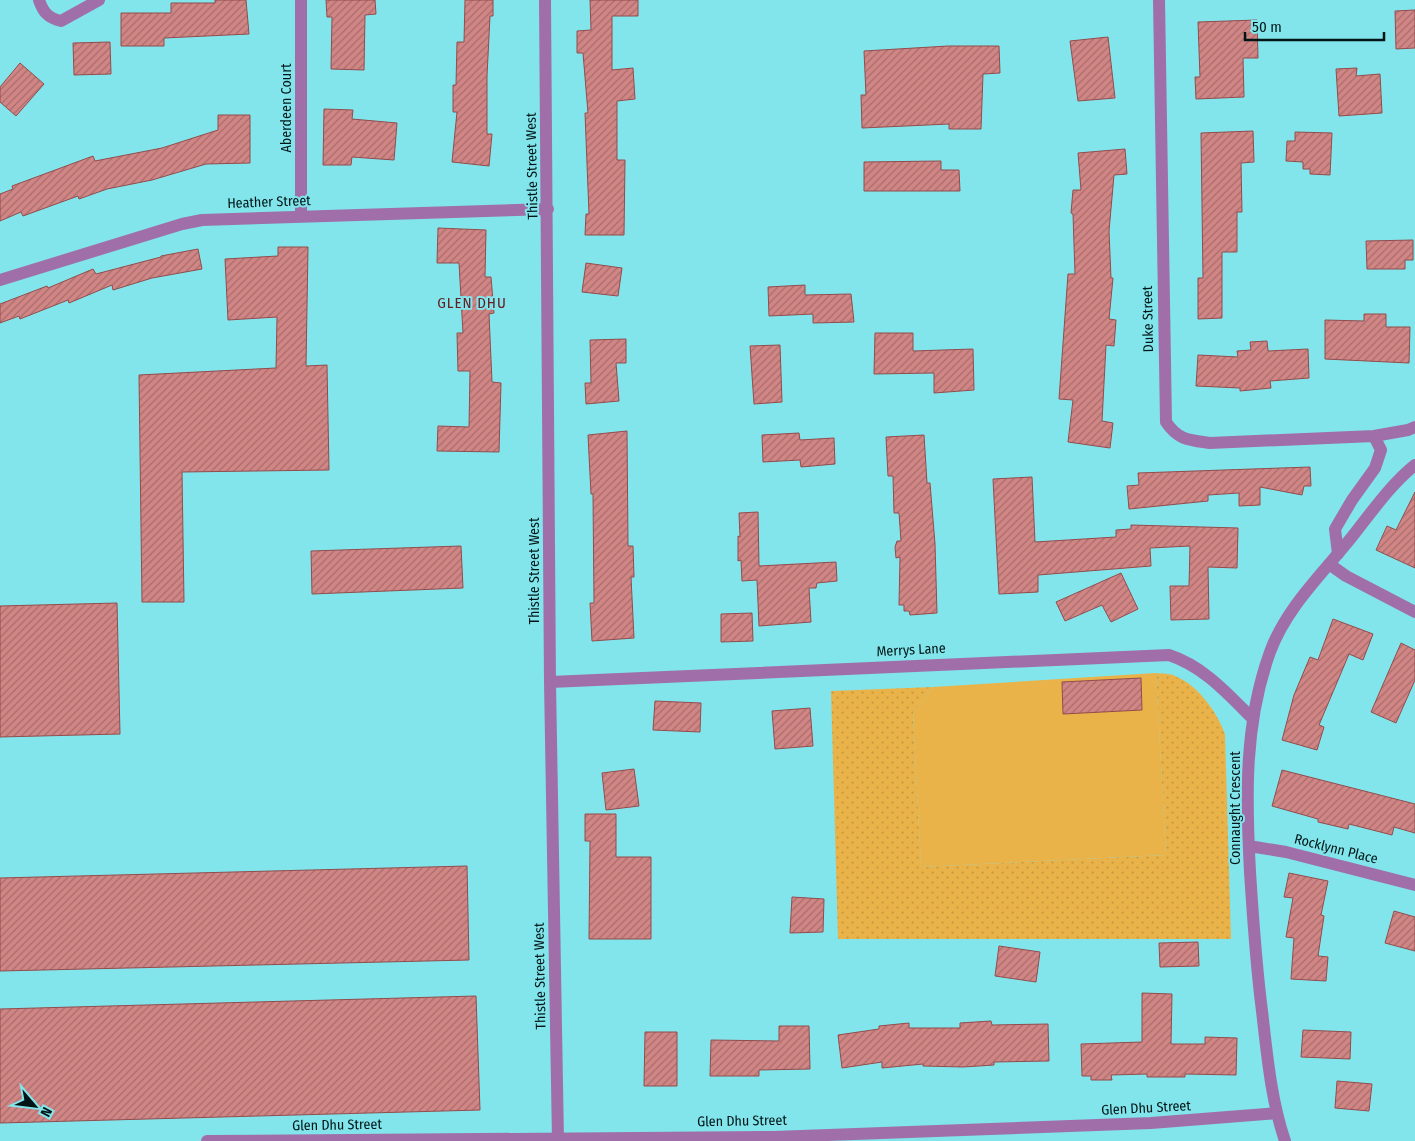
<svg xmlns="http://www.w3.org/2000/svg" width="1415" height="1141" font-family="'Fira Sans Condensed',sans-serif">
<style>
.grass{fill:url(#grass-dots)}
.garden{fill:#eab349}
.building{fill:url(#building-hatch);stroke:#924c4d}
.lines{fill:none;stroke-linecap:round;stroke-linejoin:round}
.minor{stroke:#a06faa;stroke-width:12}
.labels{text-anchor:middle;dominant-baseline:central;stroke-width:4;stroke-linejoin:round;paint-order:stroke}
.street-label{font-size:14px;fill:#011516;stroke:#82e5eb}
.neighbourhood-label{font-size:15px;letter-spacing:1px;fill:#631e22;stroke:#82e5eb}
</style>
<defs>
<pattern id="grass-dots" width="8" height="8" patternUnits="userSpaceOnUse" patternTransform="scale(1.25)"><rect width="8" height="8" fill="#eab349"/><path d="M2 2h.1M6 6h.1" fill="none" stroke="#c7993f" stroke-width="1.8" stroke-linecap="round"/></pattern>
<pattern id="building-hatch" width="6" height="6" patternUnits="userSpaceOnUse" patternTransform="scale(1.25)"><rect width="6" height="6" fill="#d18685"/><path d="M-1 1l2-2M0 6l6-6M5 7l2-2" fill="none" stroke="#a76c6c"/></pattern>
</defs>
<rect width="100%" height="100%" fill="#82e5eb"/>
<path class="grass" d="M 1156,673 C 1162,674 1170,673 1175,676 C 1198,685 1217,712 1225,734 L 1231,939 L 838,939 L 831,691 L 933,687 L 913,713 L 921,867 L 1166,855 Z"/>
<path class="garden" d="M 1156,673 L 1166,855 L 921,867 L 913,713 L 933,687 Z"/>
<path class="building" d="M 215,0 L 246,0 L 249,34 L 164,38 L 164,46 L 121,46 L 121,13 L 171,13 L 171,3 L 215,3 Z
M 326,0 L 375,0 L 376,14 L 365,15 L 364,70 L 331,69 L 332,17 L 327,17 Z
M 465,0 L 493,0 L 493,16 L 490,16 L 487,76 L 487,134 L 492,134 L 489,166 L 452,162 L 457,112 L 453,112 L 453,85 L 456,85 L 457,42 L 464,42 Z
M 590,0 L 638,0 L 638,16 L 612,16 L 612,70 L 633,68 L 635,99 L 617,101 L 617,160 L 625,160 L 624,235 L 585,235 L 586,214 L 589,214 L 585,113 L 588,113 L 583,53 L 577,53 L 577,31 L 591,30 Z
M 1415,10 L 1415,48 L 1396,49 L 1395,11 Z
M 1257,20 L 1258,58 L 1243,58 L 1244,97 L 1196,99 L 1195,77 L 1200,77 L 1198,22 Z
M 1108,37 L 1115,98 L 1078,101 L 1070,41 Z
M 110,42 L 111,74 L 74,75 L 73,43 Z
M 948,46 L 999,46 L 1000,73 L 983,74 L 981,129 L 949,129 L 949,124 L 862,128 L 861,95 L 866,95 L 864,51 Z
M 20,63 L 44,84 L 16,116 L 0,102 L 0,87 Z
M 1357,68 L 1356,76 L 1380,74 L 1382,113 L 1339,116 L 1336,69 Z
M 324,109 L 353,110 L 352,119 L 397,123 L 394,160 L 352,157 L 351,165 L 323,165 Z
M 218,115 L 250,115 L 250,163 L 206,164 L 152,180 L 107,189 L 79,199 L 78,196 L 23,216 L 21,212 L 0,221 L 0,194 L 13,189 L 12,186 L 93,156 L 95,161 L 162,148 L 218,130 Z
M 1253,131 L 1254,162 L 1241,163 L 1242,212 L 1237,212 L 1237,252 L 1222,252 L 1222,318 L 1198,319 L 1198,278 L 1203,278 L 1201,133 Z
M 1295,132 L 1332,133 L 1330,175 L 1310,174 L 1310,169 L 1303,169 L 1303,162 L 1286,161 L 1287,141 L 1295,141 Z
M 1125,149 L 1127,174 L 1114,175 L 1109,231 L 1111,278 L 1113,278 L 1109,319 L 1116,320 L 1114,346 L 1106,345 L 1102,421 L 1113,423 L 1110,448 L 1068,442 L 1073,400 L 1059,399 L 1068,274 L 1075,274 L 1073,214 L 1071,213 L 1073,190 L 1081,190 L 1078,153 Z
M 941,161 L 941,170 L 959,170 L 960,191 L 864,191 L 864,162 Z
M 438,228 L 486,230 L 485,277 L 491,277 L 494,313 L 489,314 L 492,382 L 501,383 L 499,452 L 437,451 L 438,426 L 469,427 L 470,371 L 458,371 L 457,333 L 463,333 L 459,263 L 437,263 Z
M 1413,240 L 1413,260 L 1405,260 L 1405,269 L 1367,269 L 1366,241 Z
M 278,247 L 308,247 L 306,366 L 327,365 L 329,470 L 182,472 L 184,602 L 142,602 L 139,375 L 276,368 L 277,317 L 228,320 L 225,259 L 278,256 Z
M 198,249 L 202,269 L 152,278 L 113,290 L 112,285 L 69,303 L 68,300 L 20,319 L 19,316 L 0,323 L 0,304 L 47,286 L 48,288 L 93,269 L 96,274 L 161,257 L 161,256 Z
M 586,263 L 622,268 L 618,296 L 582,292 Z
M 805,285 L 805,295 L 851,294 L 854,322 L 813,323 L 813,314 L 769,316 L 768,287 Z
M 1364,314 L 1386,314 L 1386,327 L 1410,327 L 1409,363 L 1325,359 L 1325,320 L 1364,321 Z
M 875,333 L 913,333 L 913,351 L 973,349 L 974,390 L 934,393 L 934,373 L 874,374 Z
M 626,339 L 626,363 L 616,363 L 619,401 L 586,404 L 585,383 L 591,383 L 590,340 Z
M 1267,341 L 1268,351 L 1308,349 L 1309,378 L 1270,381 L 1271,388 L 1240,391 L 1240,388 L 1196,386 L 1198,355 L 1238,357 L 1237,351 L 1251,350 L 1250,342 Z
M 780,345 L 782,402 L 754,404 L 750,346 Z
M 627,431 L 628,546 L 633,546 L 634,577 L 631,577 L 634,638 L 592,641 L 590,603 L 594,603 L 593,494 L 591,494 L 588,435 Z
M 799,433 L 800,440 L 834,438 L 835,464 L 801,467 L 800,460 L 763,462 L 762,435 Z
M 924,435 L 927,483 L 930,483 L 935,544 L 937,613 L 910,615 L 909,611 L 904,611 L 904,605 L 899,605 L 900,557 L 896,558 L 895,547 L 897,541 L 901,541 L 899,513 L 894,513 L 893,476 L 888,476 L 886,437 Z
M 1310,467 L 1311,486 L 1304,486 L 1302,495 L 1260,487 L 1260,505 L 1239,506 L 1239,493 L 1208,495 L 1208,501 L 1129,509 L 1127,486 L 1139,485 L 1138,473 Z
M 1032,477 L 1035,542 L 1116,537 L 1116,530 L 1131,529 L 1131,525 L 1238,528 L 1237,568 L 1208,567 L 1209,619 L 1171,620 L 1170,586 L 1189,586 L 1190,546 L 1150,548 L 1151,566 L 1038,575 L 1038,592 L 999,594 L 993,479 Z
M 1415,492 L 1415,568 L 1376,550 L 1387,526 L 1396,530 Z
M 758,512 L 759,566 L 836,562 L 837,581 L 817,583 L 816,588 L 809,588 L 811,622 L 759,626 L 757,580 L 742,581 L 741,560 L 738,561 L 738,536 L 740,537 L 739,513 Z
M 461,546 L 463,588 L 312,594 L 311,551 Z
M 1121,573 L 1138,609 L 1111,622 L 1102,605 L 1065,621 L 1056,602 Z
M 117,603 L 120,734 L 0,737 L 0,606 Z
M 752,613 L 753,641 L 721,642 L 721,614 Z
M 1333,619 L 1373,634 L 1363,660 L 1349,654 L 1319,725 L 1324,727 L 1317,750 L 1282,740 L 1294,695 L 1310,657 L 1318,660 Z
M 1401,643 L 1415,650 L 1415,680 L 1396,723 L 1371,712 Z
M 1141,678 L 1142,710 L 1063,714 L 1062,682 Z
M 655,701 L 701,703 L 700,732 L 653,730 Z
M 810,708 L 813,746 L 775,749 L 772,711 Z
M 634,769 L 639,806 L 606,810 L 602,773 Z
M 1282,770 L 1415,804 L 1415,833 L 1394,827 L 1392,835 L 1349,824 L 1348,829 L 1318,822 L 1318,819 L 1272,806 Z
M 585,814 L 616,814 L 616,857 L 651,857 L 651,939 L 589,939 L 590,841 L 585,841 Z
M 467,866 L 469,960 L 0,971 L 0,878 Z
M 1289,873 L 1328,881 L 1321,915 L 1324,916 L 1318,956 L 1328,957 L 1326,981 L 1291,979 L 1294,938 L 1286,937 L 1293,898 L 1284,897 Z
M 792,897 L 824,899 L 823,932 L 790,933 Z
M 1394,911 L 1415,917 L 1415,951 L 1385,943 Z
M 1198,942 L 1199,966 L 1160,967 L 1159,943 Z
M 999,946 L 1040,952 L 1036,982 L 995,976 Z
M 1142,993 L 1172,994 L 1171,1044 L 1205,1044 L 1205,1037 L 1237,1038 L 1236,1075 L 1185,1074 L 1185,1077 L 1147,1077 L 1147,1074 L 1111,1075 L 1112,1080 L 1091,1080 L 1091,1076 L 1082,1076 L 1081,1044 L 1142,1042 Z
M 476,996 L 480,1110 L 0,1123 L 0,1009 Z
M 991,1021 L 992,1025 L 1048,1024 L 1049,1061 L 994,1062 L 994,1065 L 963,1067 L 923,1066 L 923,1064 L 882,1068 L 882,1062 L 842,1068 L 838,1035 L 879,1029 L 879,1026 L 909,1023 L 909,1028 L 960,1028 L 960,1023 Z
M 779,1026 L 809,1026 L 810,1069 L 759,1070 L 759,1076 L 710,1076 L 711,1040 L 779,1041 Z
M 1303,1030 L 1351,1032 L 1350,1059 L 1301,1057 Z
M 645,1032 L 677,1032 L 677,1086 L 644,1086 Z
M 1337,1081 L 1372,1084 L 1369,1111 L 1335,1108 Z"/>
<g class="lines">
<path class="minor" d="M 39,0 C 43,12 48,18 61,21 L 99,0
M 301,0 L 301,216
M 545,0 L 550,682 L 558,1141
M 1159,0 L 1166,422 C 1178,440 1189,440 1210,443 L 1374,436 L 1408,430 L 1415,427
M 0,280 L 182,224 L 202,220 L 548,209
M 1338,554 L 1335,529 L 1352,500 L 1375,468 L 1381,450 L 1374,436
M 1329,564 L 1346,576 L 1415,612
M 550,682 L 1169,655 C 1203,666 1227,693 1252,718
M 1249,846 L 1286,852 L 1415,885
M 207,1141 L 774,1137 L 1151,1123 L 1277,1113
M 1285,1141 C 1271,1100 1267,1054 1262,1011 C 1256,965 1253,919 1250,872 C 1246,797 1244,724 1270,652 C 1286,608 1322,574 1351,538 C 1371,513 1390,485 1415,465"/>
</g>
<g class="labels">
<g class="street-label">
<text transform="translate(286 108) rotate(-90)">Aberdeen Court</text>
<text transform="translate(532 166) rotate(-91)">Thistle Street West</text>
<text transform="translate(269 202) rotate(-2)">Heather Street</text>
<text transform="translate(1148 319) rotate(-91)">Duke Street</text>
<text transform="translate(534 571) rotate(-90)">Thistle Street West</text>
<text transform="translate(911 650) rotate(-3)">Merrys Lane</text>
<text transform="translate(1235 808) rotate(-90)">Connaught Crescent</text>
<text transform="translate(1336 849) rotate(14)">Rocklynn Place</text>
<text transform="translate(540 976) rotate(-91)">Thistle Street West</text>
<text transform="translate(1146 1108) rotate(-3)">Glen Dhu Street</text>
<text transform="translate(742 1121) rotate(-1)">Glen Dhu Street</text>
<text transform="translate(337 1125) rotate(-1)">Glen Dhu Street</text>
</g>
<g class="neighbourhood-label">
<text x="472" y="303">GLEN DHU</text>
</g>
</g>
<g transform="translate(35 1106) rotate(118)" stroke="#82e5eb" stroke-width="4" paint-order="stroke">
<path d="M0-4L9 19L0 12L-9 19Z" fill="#011516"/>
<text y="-8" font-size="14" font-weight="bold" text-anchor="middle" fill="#011516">N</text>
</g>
<path d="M1245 32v8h139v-8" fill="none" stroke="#011516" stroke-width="2.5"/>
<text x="1252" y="32" font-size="15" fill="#011516" stroke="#82e5eb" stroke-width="4" paint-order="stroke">50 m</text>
</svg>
